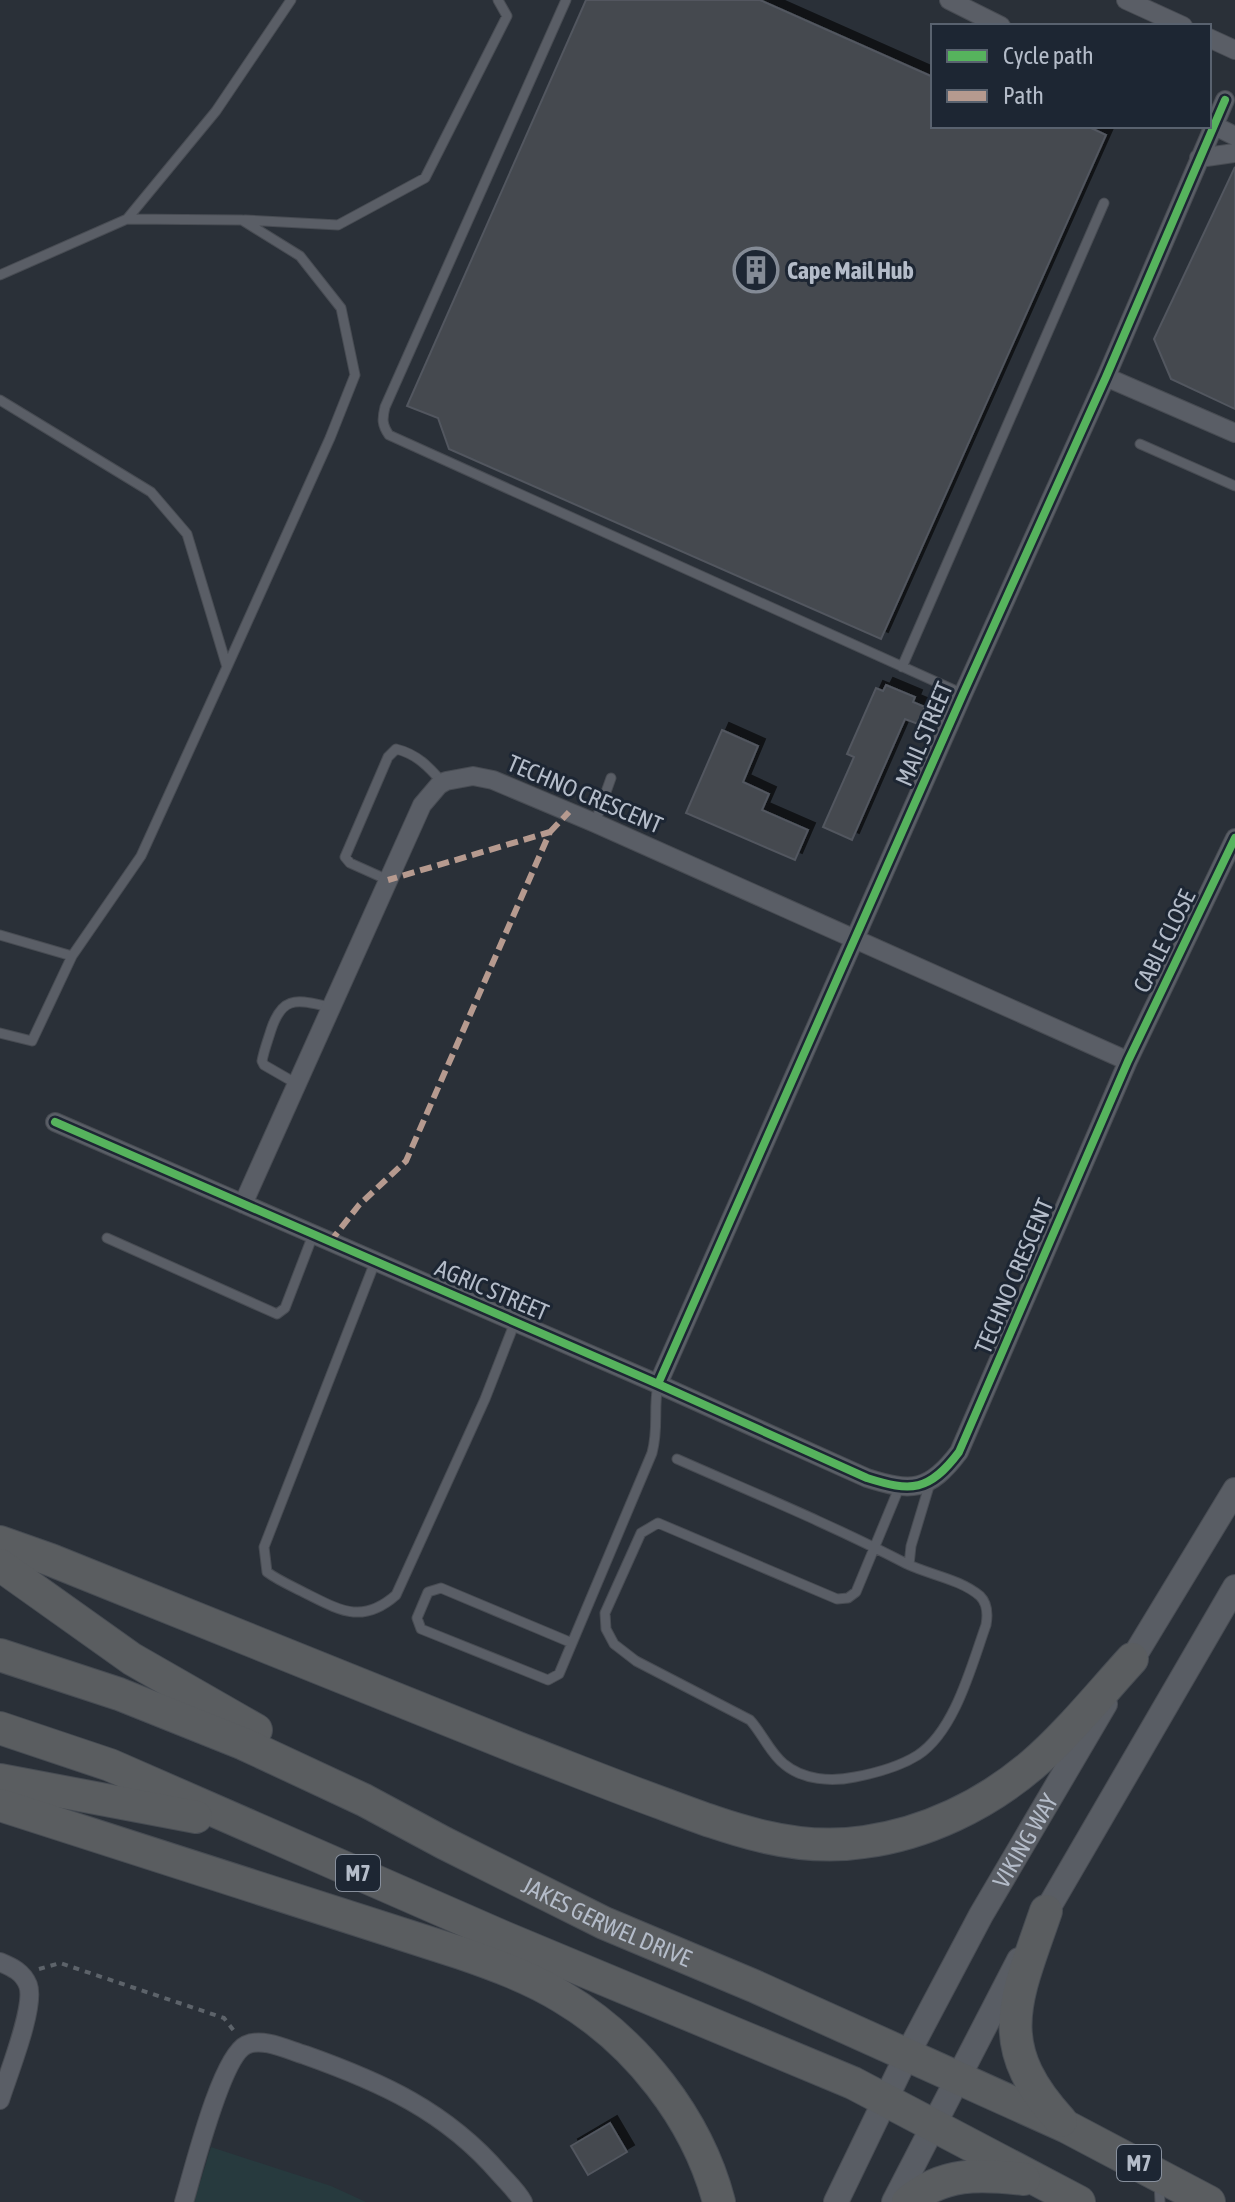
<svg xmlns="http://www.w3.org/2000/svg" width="1235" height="2202" font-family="'Asap Condensed',sans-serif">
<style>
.green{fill:#273a3e}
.building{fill:#444950;stroke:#52575f;stroke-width:2;filter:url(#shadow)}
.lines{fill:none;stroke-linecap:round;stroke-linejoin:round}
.lane-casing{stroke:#484c53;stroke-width:11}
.street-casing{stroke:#484c53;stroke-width:20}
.secondary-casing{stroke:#484c53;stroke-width:26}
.highway-casing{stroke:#474c53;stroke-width:34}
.path{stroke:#5d636a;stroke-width:4;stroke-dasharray:6 6;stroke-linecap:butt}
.lane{stroke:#5a5e66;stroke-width:9}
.street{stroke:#5a5e66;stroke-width:18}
.secondary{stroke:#595d64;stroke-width:24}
.highway{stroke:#5a5d60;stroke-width:32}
.quiet{stroke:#b69a8f;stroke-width:6;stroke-dasharray:12 6;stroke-linecap:butt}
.cycleway-casing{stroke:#1d2633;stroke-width:13}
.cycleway{stroke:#56b35d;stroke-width:8}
.labels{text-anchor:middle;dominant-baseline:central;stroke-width:6;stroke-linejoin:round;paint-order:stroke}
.shield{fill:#1d2633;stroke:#878f9c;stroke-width:2}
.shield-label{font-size:22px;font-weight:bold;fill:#b4bcc9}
.poi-label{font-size:24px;font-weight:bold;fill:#b4bcc9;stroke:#1d2633;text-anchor:start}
.street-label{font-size:24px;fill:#b4bcc9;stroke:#1d2633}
</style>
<defs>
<filter id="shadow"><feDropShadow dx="7" dy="-7" stdDeviation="0" flood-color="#0009"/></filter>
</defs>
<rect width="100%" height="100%" fill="#2a3038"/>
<path class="green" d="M 211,2147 L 331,2186 L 366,2202 L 194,2202 Z"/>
<path class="building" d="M 586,0 L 760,0 L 933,77 L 933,126 L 1087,126 L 1106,135 L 881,639 L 449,449 L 438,418 L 407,406 Z
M 1235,167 L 1235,409 L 1171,379 L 1154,339 Z
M 886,685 L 915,697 L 913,702 L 925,707 L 918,724 L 905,719 L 852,840 L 823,827 L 854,757 L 847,754 L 876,688 L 883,691 Z
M 722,730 L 758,746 L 743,782 L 769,794 L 762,810 L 808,830 L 795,860 L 686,813 Z
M 610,2123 L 627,2152 L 588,2175 L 571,2146 Z"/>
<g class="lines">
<g class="lane-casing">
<path id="lane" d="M 566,0 L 385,407 C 382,419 382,425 389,435 L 963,694
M 127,219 L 242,220 L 300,256 L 341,308 L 355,375 L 330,438 L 227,667
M 245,220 L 338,225 L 425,178 L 507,16 L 498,0
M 0,275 L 127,219 L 216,111 L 291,0
M 0,400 L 151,492 L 187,534 L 227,667 L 141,856 L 72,956 L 0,935
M 1140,444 L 1235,486
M 902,667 L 1104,203
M 595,823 L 611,778
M 388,880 L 350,863 L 345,857 L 388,757 L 396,749 C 417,754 429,767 443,783
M 0,1033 L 32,1041 L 72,956
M 297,1084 L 264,1065 L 262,1061 C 264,1050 268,1040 271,1030 C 283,993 299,1001 331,1007
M 107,1238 L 277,1314 L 285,1308 L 313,1235
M 375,1262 L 264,1547 L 267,1572 C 279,1581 294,1587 307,1594 C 341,1611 363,1624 396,1595 L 485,1399 L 515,1322
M 677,1459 C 754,1493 832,1525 907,1564 C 930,1575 960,1579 980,1596 C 988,1604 988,1614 986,1625 C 972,1664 955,1731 918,1755 C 899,1767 876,1773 855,1777 C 831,1782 803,1780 784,1764 C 770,1753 762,1733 750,1720 L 636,1661 L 614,1644 L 606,1629 L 605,1613 L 641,1533 L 658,1523 L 837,1599 L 848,1598 L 856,1592 L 899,1488
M 909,1565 L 911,1546 L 930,1483
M 572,1643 L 441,1588 L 428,1592 L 417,1618 L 421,1629 L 548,1680 L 559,1674 L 652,1453 C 659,1427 653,1410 658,1384
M 1159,2181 L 1160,2202"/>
</g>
<g class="street-casing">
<path id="street" d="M 949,0 L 1001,26
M 1126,0 L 1183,26
M 1209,38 L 1235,50
M 1209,123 L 1235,136
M 1199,158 L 1235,153
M 1106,377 L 1235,433
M 55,1122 L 658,1384 L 867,1478 C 911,1492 929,1492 959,1452 L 1128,1061 L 1235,838
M 243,1204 L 422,805 L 439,785 L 446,781 L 473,776 L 493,780 L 595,823 L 1128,1061
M 658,1384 L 963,694 L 1106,377 L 1225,100
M 0,1962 C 12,1967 23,1972 28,1985 C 36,2006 7,2077 0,2100
M 184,2202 C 193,2172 221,2057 246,2045 C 263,2037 288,2050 305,2055 C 381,2082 446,2111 500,2174 C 508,2183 517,2191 523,2202"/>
</g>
<g class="secondary-casing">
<g id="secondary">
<path d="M 1124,1673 L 1235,1490"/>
<path d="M 1039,1924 L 1235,1587"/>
<path id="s1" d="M 836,2202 L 907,2055 L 981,1915 L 1105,1704"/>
<path d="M 894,2202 L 1019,1960"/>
</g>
</g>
<g class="highway-casing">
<g id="highway">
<path d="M 0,1542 L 51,1560 C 208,1624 365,1688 523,1750 C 570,1768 617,1787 664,1804 C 728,1828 794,1853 864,1842 C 925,1834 985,1805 1032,1765 C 1067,1735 1100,1694 1132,1659"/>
<path d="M 0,1565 L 132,1659 L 256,1730"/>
<path id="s2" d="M 0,1655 L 119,1694 L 244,1744 L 364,1800 L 444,1843 L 604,1923 L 754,1986 L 1067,2127 L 1209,2202"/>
<path d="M 0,1728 L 110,1765 L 503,1937 L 853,2083 L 1079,2202"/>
<path d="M 0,1780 L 196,1817"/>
<path d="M 0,1805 L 461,1953 C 496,1965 531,1978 562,1997 C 636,2041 697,2118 719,2202"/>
<path d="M 1046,1911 C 1016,1999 990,2044 1061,2121"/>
<path d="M 908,2202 C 943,2172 980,2174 1024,2179"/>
</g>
</g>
<path class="path" d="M 39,1969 L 60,1963 L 224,2018 L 234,2031"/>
<use href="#lane" class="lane"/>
<use href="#street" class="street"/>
<use href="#secondary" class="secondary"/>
<use href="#highway" class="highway"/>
<path class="quiet" d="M 550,832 L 569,812
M 330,1242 L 359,1205 L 406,1161 L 550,832 L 388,880"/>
<g class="cycleway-casing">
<path id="cycleway" d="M 55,1122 L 658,1384 L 867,1478 C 911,1492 929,1492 959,1452 L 1128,1061 L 1235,838
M 658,1384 L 963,694 L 1106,377 L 1225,100"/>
</g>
<use href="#cycleway" class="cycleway"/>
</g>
<defs>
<g id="building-ring" transform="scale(2.3)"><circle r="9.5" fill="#1d2633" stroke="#848b96" stroke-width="1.5"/><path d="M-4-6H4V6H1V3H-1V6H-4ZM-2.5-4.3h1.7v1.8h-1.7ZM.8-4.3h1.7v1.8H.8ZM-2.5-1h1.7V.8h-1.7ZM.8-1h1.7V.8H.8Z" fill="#848b96"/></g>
</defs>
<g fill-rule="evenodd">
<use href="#building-ring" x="756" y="270"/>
</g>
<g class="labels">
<g class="shield">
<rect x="336" y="1855" width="44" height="36" rx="6"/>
<rect x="1117" y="2145" width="44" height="36" rx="6"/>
</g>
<g class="shield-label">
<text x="358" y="1873">M7</text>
<text x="1139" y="2163">M7</text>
</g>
<g class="poi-label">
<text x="787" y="270">Cape Mail Hub</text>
</g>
<g class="street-label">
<text transform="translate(924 734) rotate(-67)">MAIL STREET</text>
<text transform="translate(585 794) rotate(23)">TECHNO CRESCENT</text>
<text transform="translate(1164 941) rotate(-64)">CABLE CLOSE</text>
<text transform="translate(1014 1276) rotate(-67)">TECHNO CRESCENT</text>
<text transform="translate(492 1290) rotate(23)">AGRIC STREET</text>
<text stroke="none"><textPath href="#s1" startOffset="408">VIKING WAY</textPath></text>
<text stroke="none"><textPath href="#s2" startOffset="664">JAKES GERWEL DRIVE</textPath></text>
</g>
</g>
<rect x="931" y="24" width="280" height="104" fill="#1d2633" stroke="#59626f" stroke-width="2"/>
<rect x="947" y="50" width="40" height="12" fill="#56b35d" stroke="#59626f" stroke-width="2"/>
<text x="1003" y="64" font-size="24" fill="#b4bcc9">Cycle path</text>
<rect x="947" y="90" width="40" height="12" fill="#b69a8f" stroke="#59626f" stroke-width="2"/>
<text x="1003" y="104" font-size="24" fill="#b4bcc9">Path</text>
</svg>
